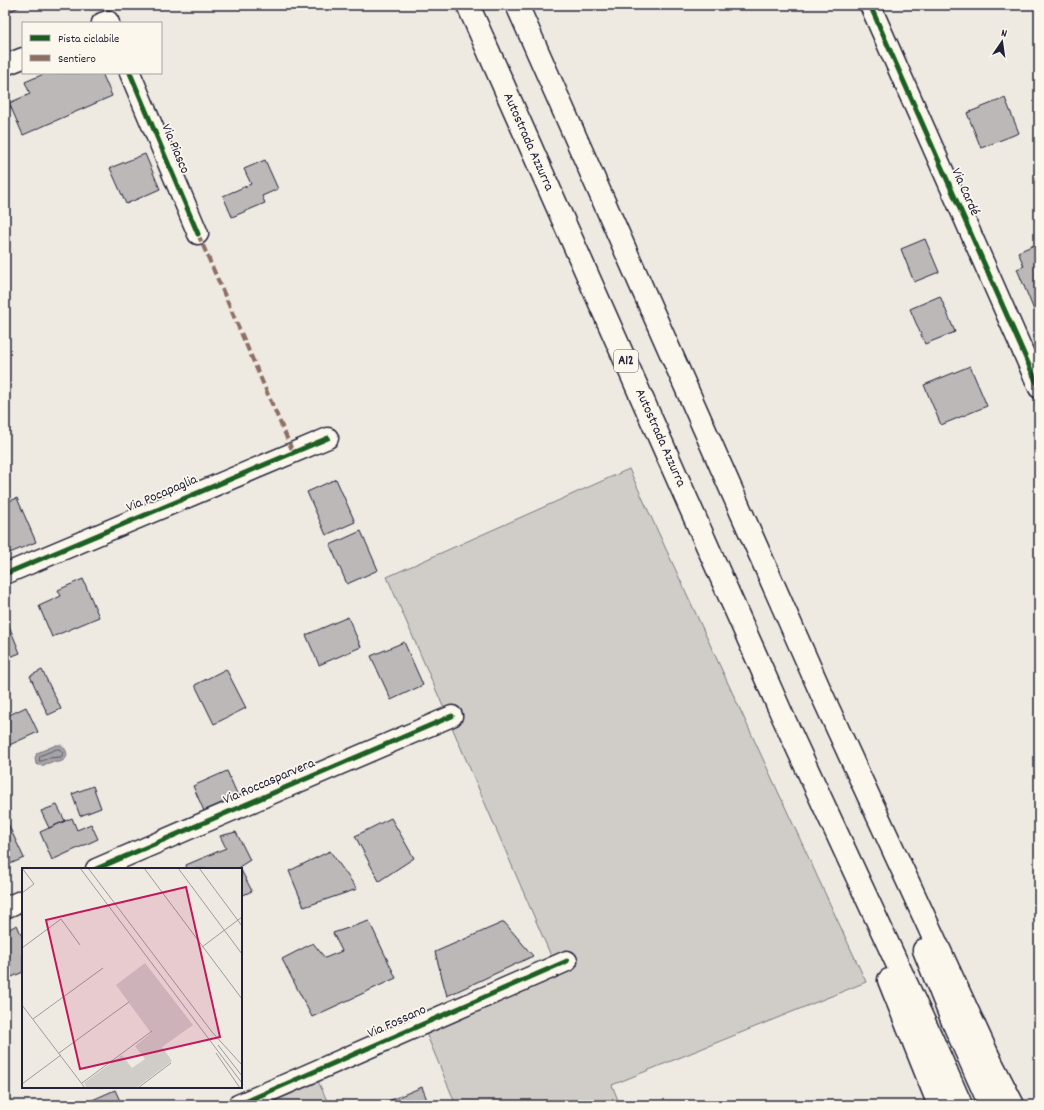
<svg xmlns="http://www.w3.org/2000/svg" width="1044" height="1110" font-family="Dekko,sans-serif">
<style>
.green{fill:#d0cdc9;stroke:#797882}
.water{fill:#a6a3a7;stroke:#716f7c}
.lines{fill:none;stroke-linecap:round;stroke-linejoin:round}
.shore{stroke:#575666;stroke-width:1}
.building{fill:#bcb8b8;stroke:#22223b}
.street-casing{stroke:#22223b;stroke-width:23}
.highway-casing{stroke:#22223b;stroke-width:25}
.street{stroke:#fbf7ec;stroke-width:20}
.highway{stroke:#fbf7ec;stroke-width:22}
.quiet{stroke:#8d6e63;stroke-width:4;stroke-dasharray:8 4;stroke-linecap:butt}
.cycleway-casing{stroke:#fbf7ec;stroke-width:8}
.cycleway{stroke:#1b5e20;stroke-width:5}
.labels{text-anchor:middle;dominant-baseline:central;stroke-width:3.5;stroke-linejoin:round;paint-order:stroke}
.shield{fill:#fbf7ec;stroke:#636270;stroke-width:1}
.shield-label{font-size:13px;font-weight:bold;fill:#22223b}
.street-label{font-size:14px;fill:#22223b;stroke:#fbf7ec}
.inset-road{fill:none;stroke:#9c9a9f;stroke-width:1}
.view{fill:#c2185b;fill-opacity:0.15;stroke:#c2185b;stroke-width:2}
.inset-edge{fill:none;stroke:#22223b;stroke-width:2}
</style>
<rect width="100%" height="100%" fill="#eeeae2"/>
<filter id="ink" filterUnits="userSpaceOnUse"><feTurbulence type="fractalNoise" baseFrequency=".025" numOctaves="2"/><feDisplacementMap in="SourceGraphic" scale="8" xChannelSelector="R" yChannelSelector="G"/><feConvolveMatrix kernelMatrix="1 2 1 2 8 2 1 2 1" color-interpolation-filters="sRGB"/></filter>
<g filter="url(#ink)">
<path class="green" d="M 629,469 L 866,982 L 612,1085 L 620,1105 L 456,1105 L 426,1033 L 558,972 L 387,577 Z
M 318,1081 L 329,1105 L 263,1105 Z"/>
<path class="water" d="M 56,745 L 61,745 C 67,749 70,758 62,761 C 59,763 55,762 52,762 C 48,763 45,764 42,766 L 36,764 L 35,758 L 37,753 Z"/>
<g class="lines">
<path class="shore" d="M 57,749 L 59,749 L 62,751 L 63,754 L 61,757 L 49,758 L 41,761 L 39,761 L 40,756 Z"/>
</g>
<path class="building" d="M 5,5 L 24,5 L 5,13 Z
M 46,73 L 102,73 L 112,96 L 23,135 L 9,103 L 30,94 L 25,82 Z
M 1005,98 L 1019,133 L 981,148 L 967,113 Z
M 145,154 L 160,189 L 126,204 L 110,168 Z
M 265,160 L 278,189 L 262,196 L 265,203 L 232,217 L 223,196 L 251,184 L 244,169 Z
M 925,239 L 939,272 L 914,282 L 901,249 Z
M 1039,243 L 1039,314 L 1036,315 L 1017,269 L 1024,266 L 1018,252 Z
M 940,296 L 955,332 L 925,344 L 910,309 Z
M 970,366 L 987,406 L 941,425 L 924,385 Z
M 336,479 L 355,522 L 326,535 L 307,492 Z
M 17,498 L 36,542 L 5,555 L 5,503 Z
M 361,531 L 378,570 L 347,584 L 330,545 Z
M 83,579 L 99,617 L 52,637 L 39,606 L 61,596 L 58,590 Z
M 348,617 L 361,647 L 319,665 L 306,635 Z
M 7,621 L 20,653 L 5,659 L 5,622 Z
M 404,642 L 423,685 L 391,700 L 371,656 Z
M 226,669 L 246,708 L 214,724 L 195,685 Z
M 42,670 L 61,709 L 48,715 L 30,676 Z
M 26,707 L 38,732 L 5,747 L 5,717 Z
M 227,771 L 238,796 L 204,811 L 193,786 Z
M 93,786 L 101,808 L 80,816 L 72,794 Z
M 57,805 L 65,821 L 49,828 L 41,811 Z
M 72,818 L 77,830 L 91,824 L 98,839 L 52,860 L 40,832 Z
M 391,818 L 414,858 L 379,881 L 355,836 Z
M 8,824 L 24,858 L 5,866 L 5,825 Z
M 236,832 L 250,860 L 239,867 L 240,869 L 187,869 L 186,865 L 226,848 L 220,836 Z
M 330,851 L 357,889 L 304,907 L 289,871 Z
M 241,870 L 252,891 L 241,896 Z
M 369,921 L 396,978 L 312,1017 L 282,959 L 313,943 L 325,958 L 342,951 L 333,933 Z
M 504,922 L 533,956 L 447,996 L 435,952 Z
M 17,925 L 23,939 L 23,972 L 5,980 L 5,931 Z
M 422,1087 L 429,1105 L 379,1105 Z
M 115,1090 L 122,1105 L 81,1105 Z"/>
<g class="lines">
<g class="street-casing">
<path id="street" d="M 870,5 L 1039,388
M 102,23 L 108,21 L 109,23
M 5,65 L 23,58
M 130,73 L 198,234
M 5,574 L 328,438
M 96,869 L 452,716
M 5,908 L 23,900
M 238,1105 L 567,961"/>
</g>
<g class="highway-casing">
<path id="highway" d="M 468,5 L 783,717 L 932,1039 L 961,1105
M 517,5 L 822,695 L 991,1062 L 1013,1105
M 924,950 L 953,1022 L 990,1105
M 889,980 L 939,1105"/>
</g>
<use href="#street" class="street"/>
<use href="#highway" class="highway"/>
<path class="quiet" d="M 198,234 L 293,452"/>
<g class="cycleway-casing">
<path id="cycleway" d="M 870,5 L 1039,388
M 130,73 L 198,234
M 5,574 L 328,438
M 96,869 L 452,716
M 238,1105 L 567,961"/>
</g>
<use href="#cycleway" class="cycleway"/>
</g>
</g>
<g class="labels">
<rect class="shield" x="614" y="350" width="24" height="22" rx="3"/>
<g class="shield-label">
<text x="626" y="361">A12</text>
</g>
<g class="street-label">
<text transform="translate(528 142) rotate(66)">Autostrada Azzurra</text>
<text transform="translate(175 149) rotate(67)">Via Piasco</text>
<text transform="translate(965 192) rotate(66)">Via Cardé</text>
<text transform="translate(660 438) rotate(66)">Autostrada Azzurra</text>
<text transform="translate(162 494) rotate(-23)">Via Pocapaglia</text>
<text transform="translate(269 782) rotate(-23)">Via Roccasparvera</text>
<text transform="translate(397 1022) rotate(-24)">Via Fossano</text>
</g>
</g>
<g transform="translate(22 868)">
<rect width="220" height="220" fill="#eeeae2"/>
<path d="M 123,95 L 171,157 L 140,179 L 150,193 L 114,220 L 65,220 L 62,215 L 100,187 L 110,200 L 123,191 L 113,178 L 129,165 L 94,117 Z" fill="#d0cdc9"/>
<path class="inset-road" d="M 58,0 L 220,215M 66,0 L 190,164 L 220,197M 122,0 L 220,131M 156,0 L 220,86M 177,0 L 220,58M 0,25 L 12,16 L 0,0M 180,79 L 220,49M 0,80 L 39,51 L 58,77M 0,137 L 63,220M 11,151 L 81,100M 196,177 L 220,208M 37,185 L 107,134M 194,185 L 218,220M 60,215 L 130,163M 0,216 L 39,187M 116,220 L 149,195"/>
<path class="view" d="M 164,19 L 198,169 L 58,201 L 24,52 Z"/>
<rect width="220" height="220" class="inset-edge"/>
</g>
<rect width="1044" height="1110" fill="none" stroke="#fbf7ec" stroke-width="20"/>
<rect x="10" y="10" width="1024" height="1090" fill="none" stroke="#22223b" stroke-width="1.5" filter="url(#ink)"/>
<rect x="22" y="22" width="140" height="52" fill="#fbf7ec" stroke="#a4a2a5"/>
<rect x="30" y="35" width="20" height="6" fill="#1b5e20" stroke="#a4a2a5"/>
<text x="58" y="42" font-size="12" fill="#22223b">Pista ciclabile</text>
<rect x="30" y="55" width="20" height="6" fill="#8d6e63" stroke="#a4a2a5"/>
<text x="58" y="62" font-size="12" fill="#22223b">Sentiero</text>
<g transform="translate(1002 42) rotate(13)" stroke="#fbf7ec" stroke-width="3" paint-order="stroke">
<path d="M0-3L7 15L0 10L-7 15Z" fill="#22223b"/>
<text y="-6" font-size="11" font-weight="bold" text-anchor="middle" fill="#22223b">N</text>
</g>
</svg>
